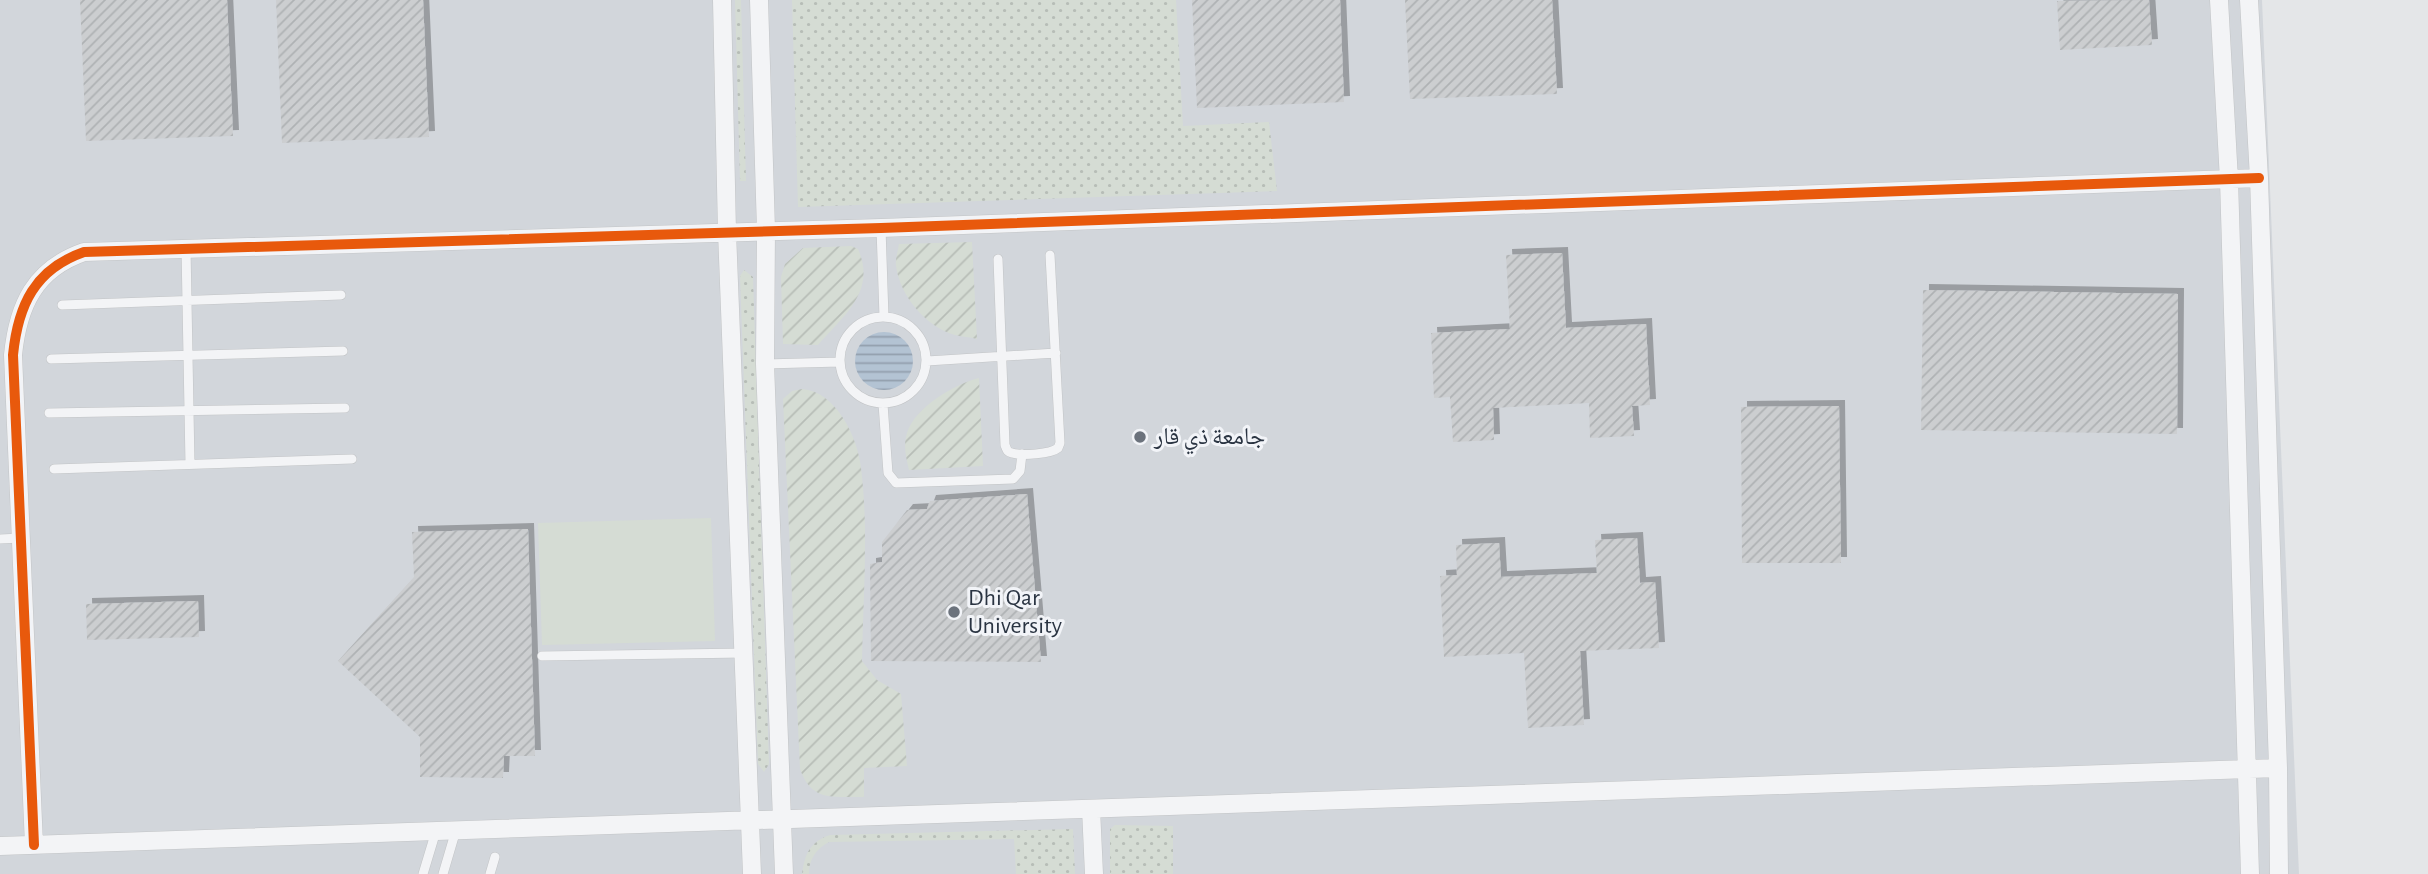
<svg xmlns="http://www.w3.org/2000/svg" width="2428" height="874" font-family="'Alegreya Sans','Noto Naskh Arabic',sans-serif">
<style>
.built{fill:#d2d6db}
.grass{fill:url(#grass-dots)}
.park{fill:#d5dcd4}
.garden{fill:url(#garden-furrows)}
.water{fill:url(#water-rules)}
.building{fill:url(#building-hatch);filter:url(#shadow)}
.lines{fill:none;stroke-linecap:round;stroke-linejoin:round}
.lane-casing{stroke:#c2c4c6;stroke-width:10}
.street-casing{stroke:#c2c4c6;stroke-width:19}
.lane{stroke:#f3f4f6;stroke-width:9}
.street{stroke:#f3f4f6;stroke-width:18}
.cycleway-casing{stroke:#f2f4f8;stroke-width:15}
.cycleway{stroke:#e8590c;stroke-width:10}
.poi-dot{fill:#6b727c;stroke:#f2f4f8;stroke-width:2.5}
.labels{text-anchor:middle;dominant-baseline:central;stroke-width:6;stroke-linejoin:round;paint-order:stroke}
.poi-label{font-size:24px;fill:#2a3442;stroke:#f2f4f8;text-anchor:start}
</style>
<defs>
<pattern id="grass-dots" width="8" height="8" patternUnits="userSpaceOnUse" patternTransform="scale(1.75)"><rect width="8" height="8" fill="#d5dcd4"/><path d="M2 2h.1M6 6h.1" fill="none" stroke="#b7bdb7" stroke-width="1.8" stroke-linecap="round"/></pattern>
<pattern id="garden-furrows" width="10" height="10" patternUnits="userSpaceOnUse" patternTransform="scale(1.75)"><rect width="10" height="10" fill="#d5dcd4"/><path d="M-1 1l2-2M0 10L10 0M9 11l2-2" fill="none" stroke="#b7bdb7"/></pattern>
<pattern id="water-rules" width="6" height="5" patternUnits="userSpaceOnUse" patternTransform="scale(1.75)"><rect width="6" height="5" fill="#b3c3d3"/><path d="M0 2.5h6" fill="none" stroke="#929fad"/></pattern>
<pattern id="building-hatch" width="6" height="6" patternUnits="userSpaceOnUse" patternTransform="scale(1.75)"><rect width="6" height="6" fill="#ccced0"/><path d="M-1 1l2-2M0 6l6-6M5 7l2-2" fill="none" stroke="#afb2b4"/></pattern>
<filter id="shadow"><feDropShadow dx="6" dy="-6" stdDeviation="0" flood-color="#0004"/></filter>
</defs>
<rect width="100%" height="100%" fill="#e4e6e8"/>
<path class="built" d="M 0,0 L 2262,0 L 2299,874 L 0,874 Z"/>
<path class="grass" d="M 735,0 L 741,0 L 746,181 L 740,181 Z
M 792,0 L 1176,0 L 1183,126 L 1269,122 L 1277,191 L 798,207 Z
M 744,270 L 753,277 L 769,764 L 764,772 L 758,764 L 740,276 Z
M 1115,825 L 1173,826 L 1173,874 L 1110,874 L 1110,829 Z
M 1073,829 L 1075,874 L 1016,874 L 1014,839 L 829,842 C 816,849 809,859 809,874 L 802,874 C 805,853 810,842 830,835 Z"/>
<path class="park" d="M 711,518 L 715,641 L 542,645 L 538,523 Z"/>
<path class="garden" d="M 972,242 L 977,339 C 970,337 962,337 955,335 C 926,327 900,296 896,266 C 895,259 898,251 899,244 Z
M 851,246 L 858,249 C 877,292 843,316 818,345 L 783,344 L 781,277 L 785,264 L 803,248 Z
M 979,378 L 983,466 L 909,470 C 906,457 903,446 907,433 C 915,407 955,384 979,378 Z
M 802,389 C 836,391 858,438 861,468 C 869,531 863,598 862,661 L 877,680 L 901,694 L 907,766 L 864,768 L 864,797 C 834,796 812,803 800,769 L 783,399 L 792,391 Z"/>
<path class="water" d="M855 361a29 29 0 1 1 58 0a29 29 0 1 1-58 0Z"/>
<path class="building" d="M 80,0 L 227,0 L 233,136 L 86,141 Z
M 276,0 L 423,0 L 429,137 L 282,143 Z
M 1192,0 L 1340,0 L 1344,102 L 1197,108 Z
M 1405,0 L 1552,0 L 1557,94 L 1410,99 Z
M 2149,0 L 2152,45 L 2060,50 L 2057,1 Z
M 1562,253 L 1566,328 L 1646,324 L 1650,405 L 1632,406 L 1634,436 L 1590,438 L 1589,403 L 1493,408 L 1494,440 L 1453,442 L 1450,397 L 1434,398 L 1431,333 L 1510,329 L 1506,255 Z
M 1923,290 L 2178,294 L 2177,434 L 1921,430 Z
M 1839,406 L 1841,563 L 1742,563 L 1741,407 Z
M 1027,494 L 1041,662 L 871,661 L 870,564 L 882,562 L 882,542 L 907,510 L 927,509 L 930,501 Z
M 528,529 L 535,756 L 504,756 L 503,778 L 420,777 L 420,737 L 338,661 L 414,577 L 412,532 Z
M 1637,538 L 1640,583 L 1655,582 L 1659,648 L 1580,651 L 1584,725 L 1528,728 L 1524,653 L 1444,657 L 1440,576 L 1457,575 L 1456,545 L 1499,543 L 1501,577 L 1597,573 L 1595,540 Z
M 198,601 L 199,637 L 87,640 L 86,604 Z"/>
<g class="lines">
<g class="lane-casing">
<path id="lane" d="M 881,228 L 884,317
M 186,248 L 190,464
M 998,259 L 1005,445 C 1007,450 1007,452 1012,453 C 1022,456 1051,454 1058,448 L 1060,443 L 1050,255
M 62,305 L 341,295
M840 360a43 43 0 1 1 86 0a43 43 0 1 1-86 0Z
M 51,359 L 343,351
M 927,361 L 1056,353
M 765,364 L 840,362
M 883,404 L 888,473 L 896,483 L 1013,479 L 1020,471 L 1022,454
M 49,413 L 345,408
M 54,469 L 352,459
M 0,539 L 21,538
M 542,656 L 745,653
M 423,874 L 436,831
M 443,874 L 456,830
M 490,874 L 495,857"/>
</g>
<g class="street-casing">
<path id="street" d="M 722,0 L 727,232 L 752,874
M 759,0 L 766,230 L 765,364 L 784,874
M 2219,0 L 2229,180 L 2250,874
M 2249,0 L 2259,178 L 2278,768 L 2279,874
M 1091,809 L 1094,874
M 34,845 L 13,355 C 18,305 35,269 84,252 L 881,228 L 2259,178
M 0,846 L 2278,768"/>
</g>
<use href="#lane" class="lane"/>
<use href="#street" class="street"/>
<g class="cycleway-casing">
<path id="cycleway" d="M 34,845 L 13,355 C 18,305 35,269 84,252 L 881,228 L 2259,178"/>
</g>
<use href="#cycleway" class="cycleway"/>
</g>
<g class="poi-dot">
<circle cx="1140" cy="437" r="7"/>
<circle cx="954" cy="612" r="7"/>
</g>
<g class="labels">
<g class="poi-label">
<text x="1154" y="437">جامعة ذي قار</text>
<text x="968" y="598">Dhi Qar<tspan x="968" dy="28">University</tspan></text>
</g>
</g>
</svg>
